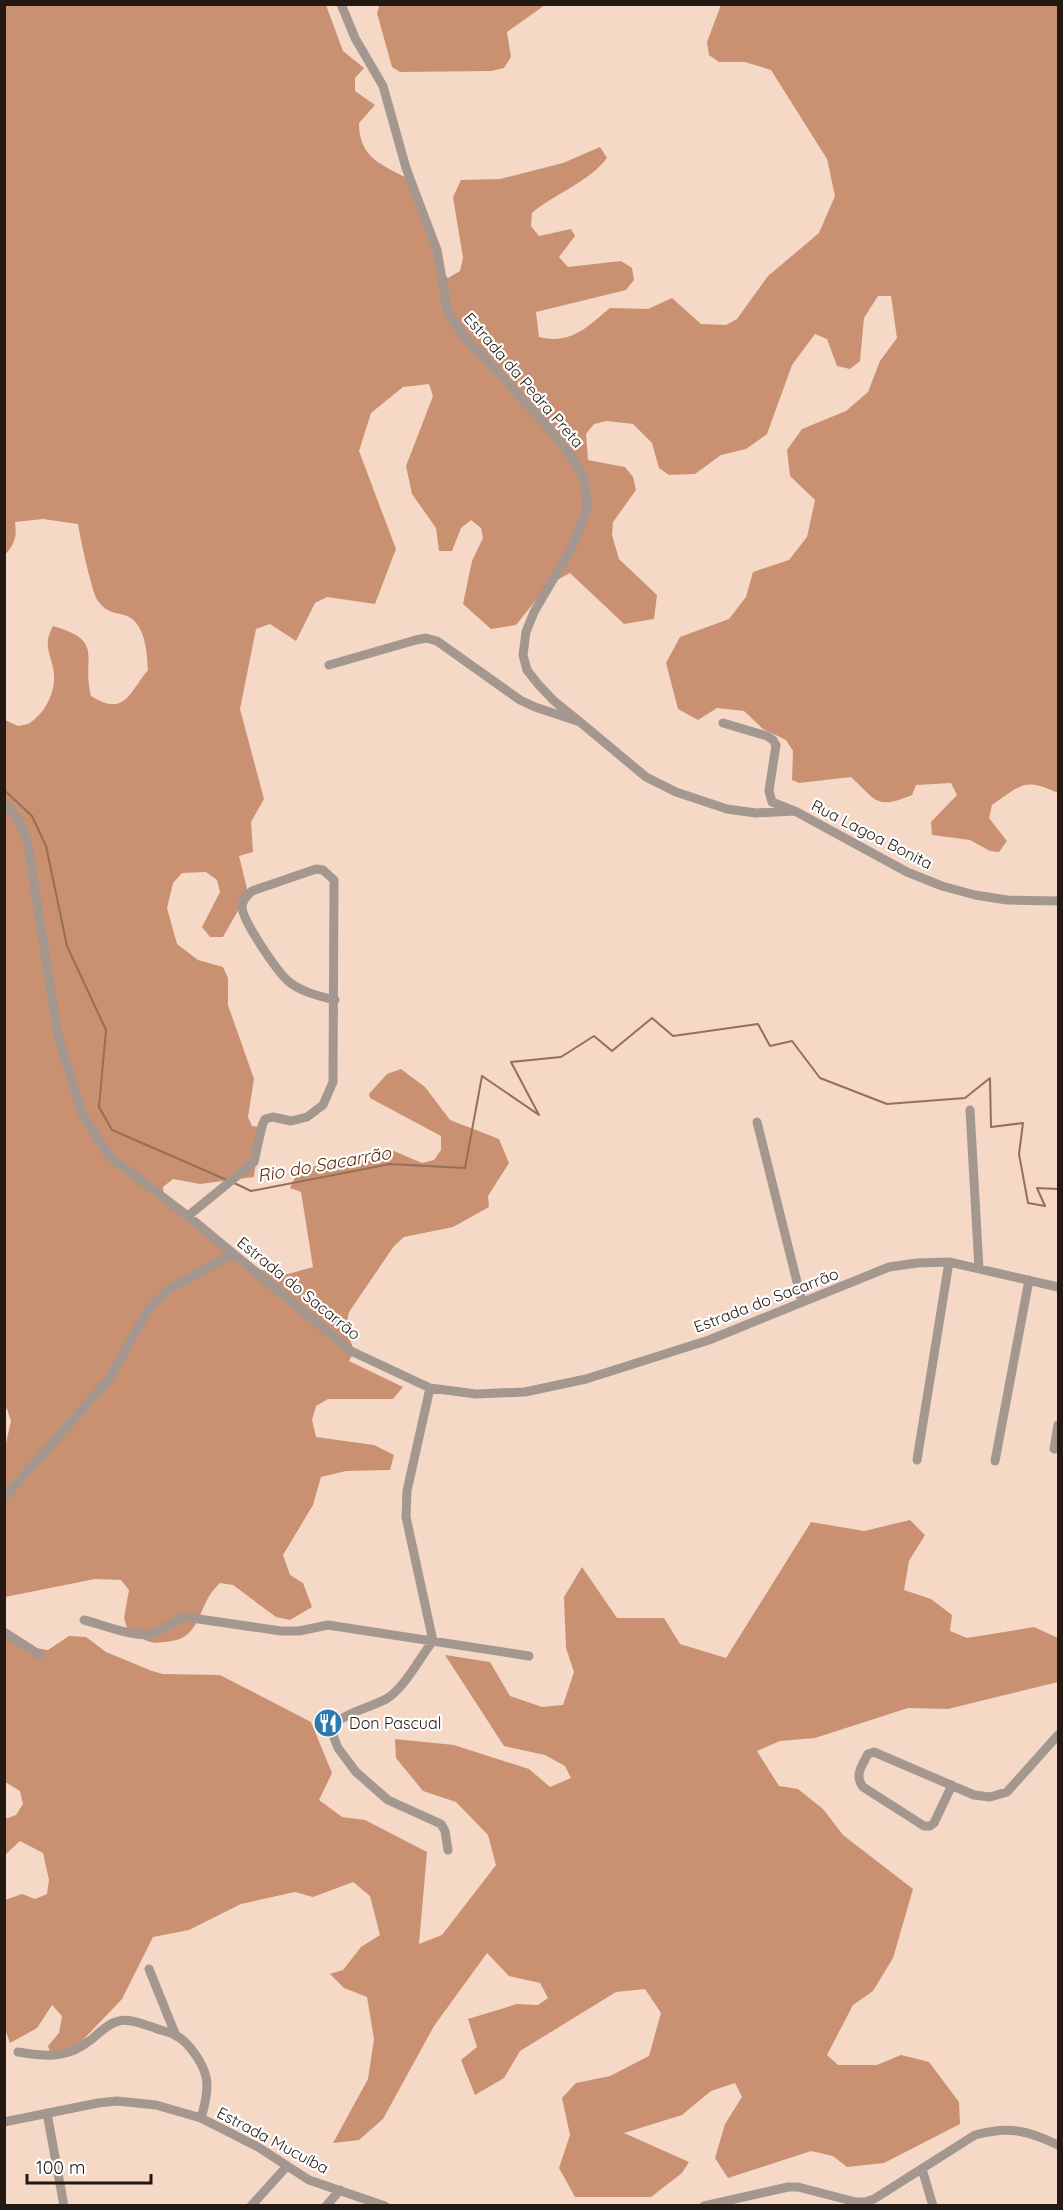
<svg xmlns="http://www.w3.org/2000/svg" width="1063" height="2210" font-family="Quicksand,sans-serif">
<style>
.forest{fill:#c99171}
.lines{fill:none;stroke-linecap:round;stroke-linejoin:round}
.stream{stroke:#986e56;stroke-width:2}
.minor{stroke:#a49790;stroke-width:9}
.labels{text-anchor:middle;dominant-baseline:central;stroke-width:4.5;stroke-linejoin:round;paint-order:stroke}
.street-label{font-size:16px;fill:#231812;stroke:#fff}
.poi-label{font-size:16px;fill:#231812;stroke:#fff;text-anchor:start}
.water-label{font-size:18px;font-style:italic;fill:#5d2a02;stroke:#fff}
</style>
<rect width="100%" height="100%" fill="#f6d8c7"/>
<path class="forest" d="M 380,4 L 545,4 L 545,5 L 507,32 L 511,57 L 504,68 L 491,71 L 400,72 L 392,67 L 377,13 Z
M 5,5 L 326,5 L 343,51 L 364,68 L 355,78 L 355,91 L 375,105 L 359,123 C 359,158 382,165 409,179 L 438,267 L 448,278 L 460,271 L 463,258 L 453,197 L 461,180 L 500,179 L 563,163 L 600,147 L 607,158 C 588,183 555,193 532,213 L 531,226 L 539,236 L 571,229 L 575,236 L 559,257 L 568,267 L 621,261 L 632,268 L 634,280 L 626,290 L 536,312 L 539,337 C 571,345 587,327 610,308 L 648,309 L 672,298 L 701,324 L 726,325 L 737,319 L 768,276 L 819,233 L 835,196 L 827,159 L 771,70 L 745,62 L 719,62 L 709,55 L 707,42 L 721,5 L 1058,5 L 1058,793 C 1023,777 1022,785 992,805 L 989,818 L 1007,841 L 999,852 L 990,851 L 970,840 L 932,835 L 931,822 L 957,795 L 951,783 L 916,785 L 912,795 C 876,810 877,801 851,777 L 799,783 L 792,780 L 793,751 L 786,740 L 763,729 L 744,711 L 717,708 L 698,720 L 678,709 L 666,663 L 680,637 L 729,619 L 746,597 L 753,572 L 789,560 L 807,537 L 815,500 L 790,476 L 787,450 L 802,429 L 846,411 L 868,392 L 880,361 L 897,338 L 891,296 L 878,296 L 864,318 L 860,361 L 850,369 L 837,366 L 827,339 L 815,334 L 792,365 L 767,434 L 746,449 L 721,455 L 695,474 L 669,475 L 659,468 L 652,443 L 633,424 L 607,421 L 594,424 L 586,434 L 588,460 L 625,467 L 633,477 L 636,490 L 613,522 L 612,535 L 619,559 L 657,595 L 654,619 L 624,624 L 570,573 L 548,585 L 516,625 L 491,629 L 463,604 L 472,561 L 483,538 L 481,528 L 471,520 L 461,528 L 452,551 L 439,551 L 436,528 L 412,494 L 406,466 L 433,396 L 429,384 L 403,387 L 371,413 L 359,451 L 396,549 L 375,604 L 327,597 L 315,603 L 296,641 L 270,624 L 256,629 L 240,709 L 264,799 L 251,822 L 253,852 L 239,856 L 248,893 L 223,937 L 210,937 L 202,927 L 220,892 L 217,880 L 206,872 L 182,873 L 173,883 L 167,908 L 177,944 L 198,960 L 223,967 L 228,978 L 228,1005 L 254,1079 L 248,1117 L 252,1126 L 260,1127 L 254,1177 L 200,1184 L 173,1179 L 163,1187 L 164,1199 L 261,1270 L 288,1274 L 313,1267 L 301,1192 L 290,1188 L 298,1171 L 335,1161 L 374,1161 L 389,1149 L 422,1163 L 434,1160 L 441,1150 L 441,1136 L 370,1098 L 369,1094 L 387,1074 L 401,1069 L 425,1087 L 450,1120 L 499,1139 L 509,1163 L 488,1196 L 489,1207 L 453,1227 L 404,1237 L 394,1246 L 349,1312 L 346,1326 L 354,1352 L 349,1361 L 403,1387 L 393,1399 L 328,1399 L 316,1406 L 312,1420 L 316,1437 L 374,1445 L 394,1455 L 390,1470 L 346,1471 L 321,1477 L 313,1505 L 283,1555 L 290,1575 L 303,1583 L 312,1607 L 290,1620 L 276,1617 L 233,1585 L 220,1583 C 197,1603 203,1636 172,1641 C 148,1645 149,1642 128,1631 L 124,1618 L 129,1590 L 121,1580 L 95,1579 L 5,1597 L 4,1452 L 11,1421 L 7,1409 L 5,1408 L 5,720 L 18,726 C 22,725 28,725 31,722 C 45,713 55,693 54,676 C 53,655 41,648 53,626 C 106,641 81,657 91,696 C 125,717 128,694 148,670 C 147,654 146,629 131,618 C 120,611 110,617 98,601 C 92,594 80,537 78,524 L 43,519 L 15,522 C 17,537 15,543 5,555 Z
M 910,1520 L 925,1535 L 909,1561 L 904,1590 L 931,1599 L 952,1615 L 950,1631 L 967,1638 L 1034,1627 L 1058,1638 L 1058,1682 L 948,1709 L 908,1708 L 815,1738 L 780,1741 L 757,1751 L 779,1786 L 798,1789 L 823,1809 L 843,1835 L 913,1889 L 893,1958 L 873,1991 L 853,2005 L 827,2055 L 838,2065 L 877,2065 L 901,2055 L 929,2062 L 959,2102 L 960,2124 L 884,2163 L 847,2167 L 833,2156 L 811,2151 L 728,2178 L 715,2158 L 725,2124 L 742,2097 L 735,2083 L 711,2091 L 682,2115 L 624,2133 L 689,2162 L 682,2173 L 651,2197 L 575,2197 L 559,2168 L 570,2135 L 562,2098 L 576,2083 L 610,2076 L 649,2056 L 661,2013 L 645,1989 L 616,1992 L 520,2051 L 504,2078 L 475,2095 L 461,2060 L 477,2047 L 468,2019 L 517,2004 L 538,2005 L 548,1998 L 540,1983 L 509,1976 L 487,1953 L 434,2026 L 383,2119 L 359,2140 L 333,2143 L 368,2079 L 374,2039 L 367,1997 L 344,1988 L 330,1974 L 343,1970 L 361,1947 L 380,1935 L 370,1896 L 353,1882 L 313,1897 L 295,1892 L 241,1904 L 189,1930 L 153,1937 L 122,1999 L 80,2043 L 66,2050 L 50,2052 L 48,2046 L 59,2033 L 62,2016 L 52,2005 L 37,2028 L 10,2043 L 4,2026 L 5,1900 L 22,1894 L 35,1899 L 47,1894 L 49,1880 L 43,1853 L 20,1841 L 5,1855 L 5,1819 L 16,1815 L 23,1804 L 20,1791 L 5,1782 L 5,1633 L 23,1646 L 48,1650 L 69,1636 L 86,1637 L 106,1652 L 152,1671 L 163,1674 L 220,1675 L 311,1722 L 332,1773 L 319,1800 L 342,1817 L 365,1820 L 427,1852 L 419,1944 L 442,1935 L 496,1865 L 488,1835 L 456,1802 L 423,1791 L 396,1758 L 395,1739 L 454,1745 L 529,1769 L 550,1787 L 571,1778 L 565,1766 L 545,1755 L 504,1746 L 445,1655 L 490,1662 L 510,1696 L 542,1707 L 563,1705 L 574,1672 L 566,1648 L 564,1597 L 582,1567 L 617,1618 L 664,1618 L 680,1644 L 726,1658 L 811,1522 L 864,1531 Z"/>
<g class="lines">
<path class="stream" d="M 4,790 L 32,816 L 46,846 L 67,946 L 106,1030 L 99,1107 L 112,1130 L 227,1180
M 232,1182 L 251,1191 L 390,1164 L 465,1168 L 482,1076 L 539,1115 L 511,1062 L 561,1057 L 594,1036 L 612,1051 L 652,1018 L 673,1036 L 758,1024 L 770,1046 L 792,1041 L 820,1078 L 887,1104 L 965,1098 L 990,1078 L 991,1127 L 1023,1123 L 1019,1154 L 1028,1203 L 1045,1206 L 1037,1188 L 1058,1189"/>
<path class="minor" d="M 341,4 L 355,38 L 383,86 L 406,168 L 437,250 L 448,313 L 464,336 L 550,429 L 576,463 L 584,479 L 587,501 L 586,512 L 572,547 L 534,612 L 526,632 L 523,655 L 527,670 L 538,684 L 554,701 L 580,722
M 329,665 L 416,640 L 426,638 L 437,641 L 520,700 L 535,707 L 580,722 L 646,777 L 676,792 L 727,809 L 756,813 L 795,811 L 907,872 L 942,886 L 975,895 L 1007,900 L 1058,901
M 723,723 L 767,736 L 773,740 L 776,745 L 769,791 L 772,802 L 792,810
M 4,803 L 17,818 L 27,839 L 58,1036 L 83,1116 L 110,1157 L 188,1216 L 351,1351 L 430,1388 L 476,1394 L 525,1392 L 586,1379 L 709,1340 L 889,1267 L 917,1263 L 949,1262 L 1058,1287
M 970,1110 L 979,1269
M 757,1122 L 802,1302
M 188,1216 L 254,1162 L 262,1126 L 265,1119 L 273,1117 L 291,1121 L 307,1117 L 323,1105 L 333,1082 L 334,880 L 323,870 L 316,869 L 252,891 C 247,896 243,899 242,906 C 241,919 277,971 288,981 C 301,992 319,996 335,1000
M 430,1388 L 407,1491 L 406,1517 L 433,1641 C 420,1657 404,1689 386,1699 C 369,1708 351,1711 335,1723 L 333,1735 L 338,1748 L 356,1772 L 388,1800 L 441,1824 L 445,1831 L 448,1850
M 1054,1449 L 1058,1425
M 917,1460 L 949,1262
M 995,1461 L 1029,1280
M 4,1498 L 108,1380 L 147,1312 L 156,1301 L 169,1289 L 233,1254
M 84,1620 C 101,1624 140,1640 155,1633 C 166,1628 174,1620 185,1617 L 281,1631 L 299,1631 L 328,1625 L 529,1656
M 4,1632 L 40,1655
M 952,1785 L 934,1823 L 930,1826 L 924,1826 L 863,1787 C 854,1775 862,1766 868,1754 L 874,1752 L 974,1795 L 990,1797 L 1007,1792 L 1058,1735
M 149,1969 L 176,2036
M 18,2052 C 49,2057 67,2059 92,2039 C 100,2032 109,2023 119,2021 C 129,2018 146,2025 155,2028 C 162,2031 171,2032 177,2036 C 189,2043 203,2063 206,2077 C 209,2090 205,2105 201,2118
M 47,2113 L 64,2206
M 4,2122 L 98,2103 L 117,2101 L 156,2105 L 201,2118 L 258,2147 L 309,2180 L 385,2206
M 922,2169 L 933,2206
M 251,2206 L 287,2166
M 326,2206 L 340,2190
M 704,2206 L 788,2187 L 798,2187 L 856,2202 L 865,2202 L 874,2199 L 975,2135 C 1009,2126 1027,2130 1058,2145"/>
</g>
<defs>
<g id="restaurant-disc" transform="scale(1.5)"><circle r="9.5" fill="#2f7aad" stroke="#fff"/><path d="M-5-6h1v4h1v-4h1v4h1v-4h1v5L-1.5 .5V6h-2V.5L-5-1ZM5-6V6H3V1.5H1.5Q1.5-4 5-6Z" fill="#fff"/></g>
</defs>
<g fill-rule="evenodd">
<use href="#restaurant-disc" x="328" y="1723"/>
</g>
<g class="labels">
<g class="street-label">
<text transform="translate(524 380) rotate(49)">Estrada da Pedra Preta</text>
<text transform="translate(872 834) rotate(27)">Rua Lagoa Bonita</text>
<text transform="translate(299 1288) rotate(39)">Estrada do Sacarrão</text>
<text transform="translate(766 1300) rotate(-21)">Estrada do Sacarrão</text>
<text transform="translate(273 2140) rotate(28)">Estrada Mucuíba</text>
</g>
<g class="poi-label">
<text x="349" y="1723">Don Pascual</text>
</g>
<g class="water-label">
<text transform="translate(324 1164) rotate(-10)">Rio do Sacarrão</text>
</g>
</g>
<rect width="1063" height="2210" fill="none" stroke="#231812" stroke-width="12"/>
<path d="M27 2174v9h124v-9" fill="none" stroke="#231812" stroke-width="3"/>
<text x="36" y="2174" font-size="18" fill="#231812" stroke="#ffffff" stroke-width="4.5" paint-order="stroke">100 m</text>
</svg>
